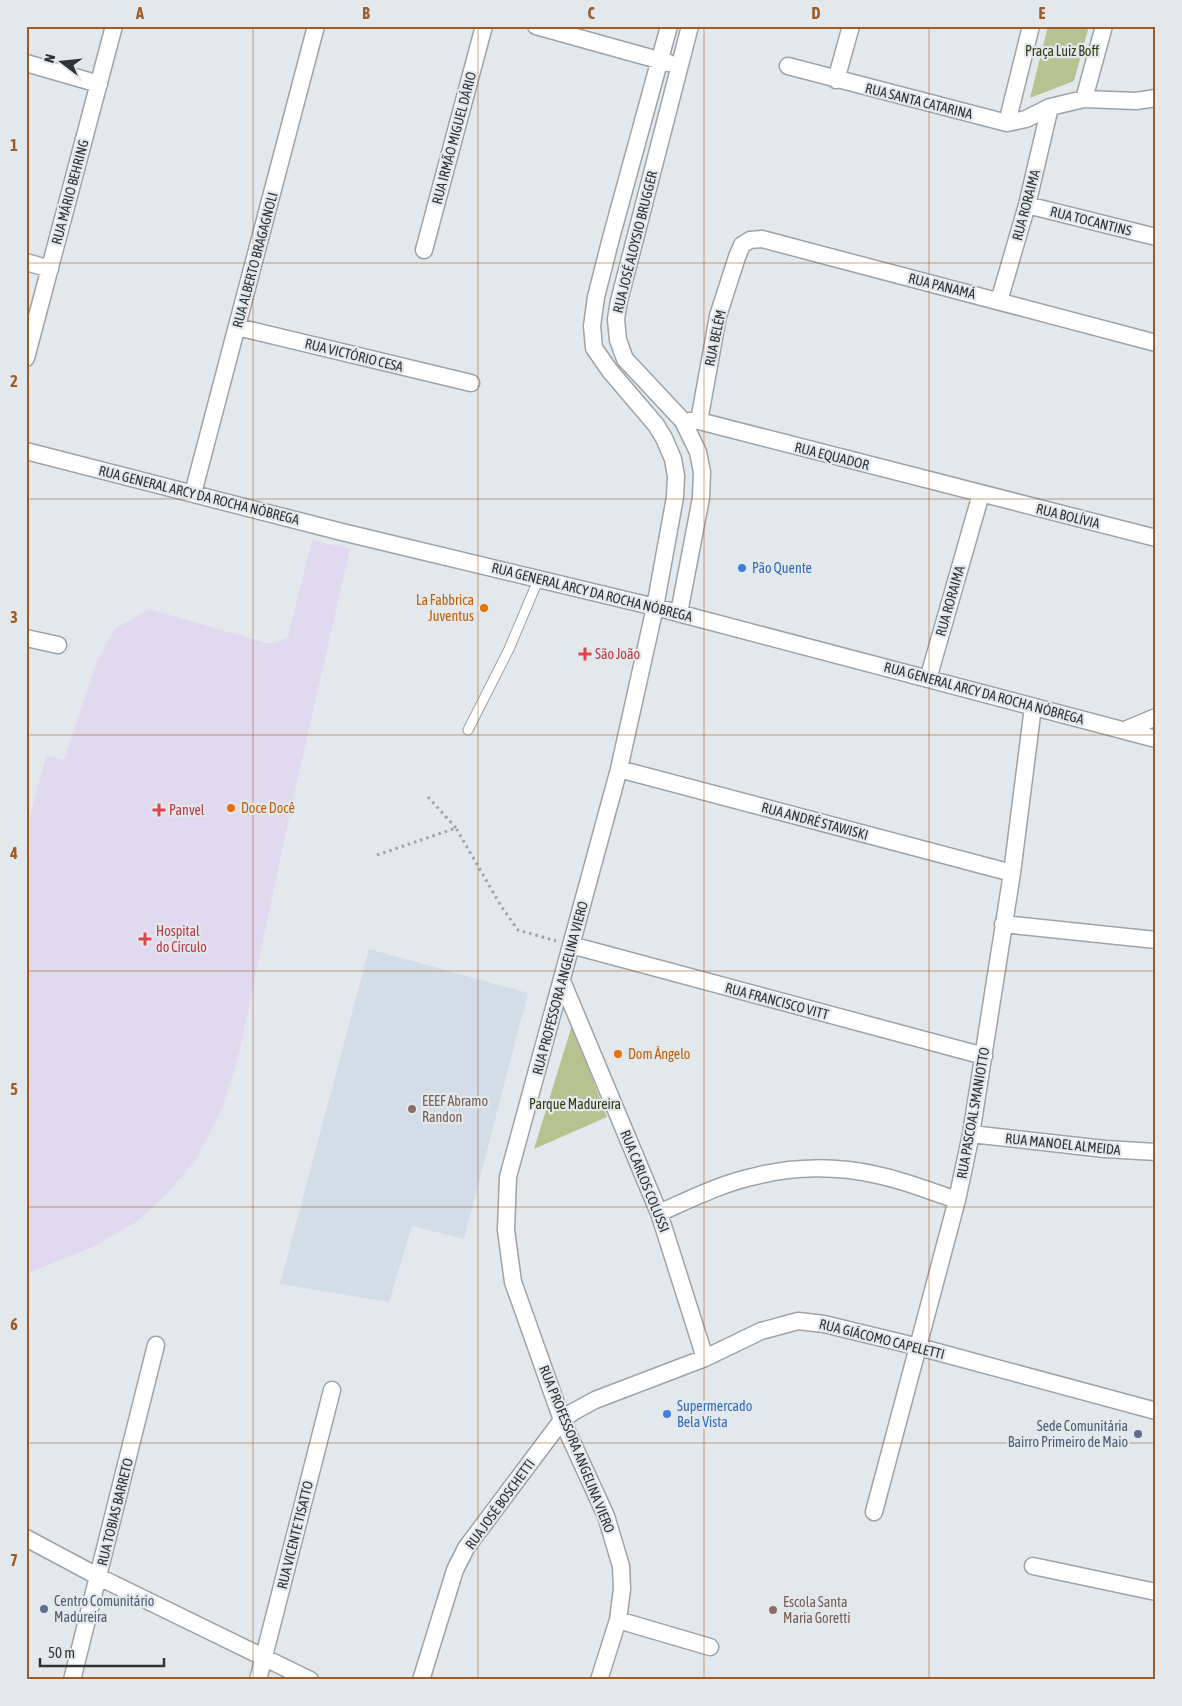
<svg xmlns="http://www.w3.org/2000/svg" width="1182" height="1706" font-family="'Asap Condensed',sans-serif">
<style>
.built{fill:#d3dde7}
.medical{fill:#e1d9ef}
.green{fill:#b7c290}
.lines{fill:none;stroke-linecap:round;stroke-linejoin:round}
.service-casing{stroke:#9ea3a7;stroke-width:11}
.minor-casing{stroke:#9ea3a7;stroke-width:19}
.path{stroke:#a0a4a7;stroke-width:3;stroke-dasharray:2.5 4;stroke-linecap:butt}
.service{stroke:#fff;stroke-width:9}
.minor{stroke:#fff;stroke-width:16}
.grid{fill:none;stroke:#9c5b27;stroke-width:1;stroke-opacity:0.55}
.shop-dot{fill:#3f7fe0;stroke:#e3e8ed;stroke-width:2}
.food-dot{fill:#e8710a;stroke:#e3e8ed;stroke-width:2}
.health-dot{fill:#e0444e;stroke:#e3e8ed;stroke-width:2}
.education-dot{fill:#8d6e63;stroke:#e3e8ed;stroke-width:2}
.service-dot{fill:#5c6f8a;stroke:#e3e8ed;stroke-width:2}
.labels{text-anchor:middle;dominant-baseline:central;stroke-width:4.5;stroke-linejoin:round;paint-order:stroke}
.park-label{font-size:14px;fill:#353c10;stroke:#e3e8ed}
.street-label{font-size:14px;fill:#313334;stroke:#e3e8ed}
.shop-label{font-size:14px;fill:#366cbe;stroke:#e3e8ed;text-anchor:start}
.food-label{font-size:14px;fill:#c56008;stroke:#e3e8ed;text-anchor:start}
.health-label{font-size:14px;fill:#be3a42;stroke:#e3e8ed;text-anchor:start}
.education-label{font-size:14px;fill:#785e54;stroke:#e3e8ed;text-anchor:start}
.service-label{font-size:14px;fill:#4e5e75;stroke:#e3e8ed;text-anchor:end}
.neatline{fill:none;stroke:#9c5b27;stroke-width:2}
.grid-label{font-size:16px;text-anchor:middle;font-weight:bold;fill:#9c5b27}
</style>
<rect width="100%" height="100%" fill="#e3e8ed"/>
<path class="built" d="M 369,949 L 528,993 L 464,1239 L 412,1226 L 389,1302 L 280,1284 Z"/>
<path class="medical" d="M 312,540 L 350,549 L 293,799 L 238,1058 L 221,1111 L 197,1158 L 166,1195 L 136,1222 L 93,1247 L 26,1274 L 26,820 L 30,817 L 46,756 L 64,760 L 97,661 L 115,629 L 149,609 L 266,643 L 276,643 L 288,637 Z"/>
<path class="green" d="M 1048,26 L 1089,26 L 1074,81 L 1030,98 Z
M 572,1025 L 607,1117 L 534,1149 Z"/>
<g class="lines">
<g class="service-casing">
<path id="service" d="M 468,730 L 509,649 L 539,578"/>
</g>
<g class="minor-casing">
<path id="minor" d="M 536,26 L 669,63
M 26,63 L 99,84
M 788,66 L 1007,123 L 1026,119 L 1050,107 L 1084,99 L 1136,101 L 1156,98
M 836,80 L 851,26
M 1084,99 L 1104,26
M 1007,123 L 1031,26
M 1027,205 L 1156,237
M 424,250 L 484,26
M 26,262 L 50,269
M 999,301 L 1027,205 L 1050,107
M 237,327 L 471,383
M 26,358 L 114,26
M 690,421 L 699,421 L 1156,538
M 699,421 L 718,316 L 737,257 L 742,245 L 750,240 L 762,239 L 1156,343
M 26,451 L 342,532 L 655,607 L 1156,739
M 193,493 L 316,26
M 679,613 L 701,498 L 702,472 L 698,452 L 683,421 L 625,359 L 618,340 L 616,319 L 619,301 L 690,26
M 26,638 L 58,645
M 928,679 L 981,494
M 1125,730 L 1156,717
M 619,769 L 1012,873
M 1003,924 L 1156,940
M 571,945 L 984,1056
M 562,981 L 659,1213 L 705,1358
M 971,1134 L 1105,1149 L 1156,1152
M 659,1213 C 691,1199 722,1183 756,1176 C 794,1166 838,1166 877,1175 C 904,1180 931,1192 957,1200
M 874,1512 L 957,1200 L 971,1134 L 1012,873 L 1033,707
M 26,1538 L 99,1577 L 310,1680
M 1033,1566 L 1156,1592
M 618,1620 L 710,1647
M 72,1680 L 156,1345
M 258,1680 L 332,1390
M 421,1680 L 455,1570 L 466,1548 L 562,1420 L 573,1412 L 595,1400 L 705,1358 L 761,1331 L 798,1321 L 824,1324 L 919,1347 L 1156,1411
M 599,1680 L 618,1620 L 622,1589 L 621,1566 L 606,1516 L 562,1420 L 513,1282 L 506,1230 L 508,1177 L 619,769 L 655,607 L 675,497 L 676,476 L 673,459 L 664,438 L 656,425 L 610,371 L 594,348 L 592,326 L 596,297 L 611,238 L 669,26"/>
</g>
<path class="path" d="M 428,797 L 456,828
M 377,855 L 456,828 L 501,906 L 518,930 L 556,941"/>
<use href="#service" class="service"/>
<use href="#minor" class="minor"/>
</g>
<path class="grid" d="M 253,26 L 253,1680M 478,26 L 478,1680M 704,26 L 704,1680M 929,26 L 929,1680M 26,263 L 1156,263M 26,499 L 1156,499M 26,735 L 1156,735M 26,971 L 1156,971M 26,1207 L 1156,1207M 26,1443 L 1156,1443"/>
<g class="shop-dot">
<circle cx="742" cy="568" r="5"/>
<circle cx="667" cy="1414" r="5"/>
</g>
<g class="food-dot">
<circle cx="484" cy="608" r="5"/>
<circle cx="231" cy="808" r="5"/>
<circle cx="618" cy="1054" r="5"/>
</g>
<g class="health-dot">
<path d="M582.5 646.5h5v5h5v5h-5v5h-5v-5h-5v-5h5z"/>
<path d="M156.5 802.5h5v5h5v5h-5v5h-5v-5h-5v-5h5z"/>
<path d="M142.5 931.5h5v5h5v5h-5v5h-5v-5h-5v-5h5z"/>
</g>
<g class="education-dot">
<circle cx="412" cy="1109" r="5"/>
<circle cx="773" cy="1610" r="5"/>
</g>
<g class="service-dot">
<circle cx="1138" cy="1434" r="5"/>
<circle cx="44" cy="1609" r="5"/>
</g>
<g class="labels">
<g class="park-label">
<text x="1062" y="51">Praça Luiz Boff</text>
<text x="575" y="1104">Parque Madureira</text>
</g>
<g class="street-label">
<text transform="translate(919 101) rotate(14)">RUA SANTA CATARINA</text>
<text transform="translate(454 138) rotate(-75)">RUA IRMÃO MIGUEL DÁRIO</text>
<text transform="translate(70 192) rotate(-75)">RUA MÁRIO BEHRING</text>
<text transform="translate(1026 205) rotate(-75)">RUA RORAIMA</text>
<text transform="translate(1091 221) rotate(14)">RUA TOCANTINS</text>
<text transform="translate(635 242) rotate(-76)">RUA JOSÉ ALOYSIO BRUGGER</text>
<text transform="translate(255 260) rotate(-75)">RUA ALBERTO BRAGAGNOLI</text>
<text transform="translate(942 286) rotate(14)">RUA PANAMÁ</text>
<text transform="translate(715 338) rotate(-78)">RUA BELÉM</text>
<text transform="translate(354 355) rotate(14)">RUA VICTÓRIO CESA</text>
<text transform="translate(832 456) rotate(14)">RUA EQUADOR</text>
<text transform="translate(199 495) rotate(14)">RUA GENERAL ARCY DA ROCHA NÓBREGA</text>
<text transform="translate(1068 516) rotate(14)">RUA BOLÍVIA</text>
<text transform="translate(592 592) rotate(14)">RUA GENERAL ARCY DA ROCHA NÓBREGA</text>
<text transform="translate(950 601) rotate(-74)">RUA RORAIMA</text>
<text transform="translate(984 693) rotate(15)">RUA GENERAL ARCY DA ROCHA NÓBREGA</text>
<text transform="translate(815 821) rotate(15)">RUA ANDRÉ STAWISKI</text>
<text transform="translate(560 988) rotate(-75)">RUA PROFESSORA ANGELINA VIERO</text>
<text transform="translate(777 1001) rotate(15)">RUA FRANCISCO VITT</text>
<text transform="translate(973 1113) rotate(-80)">RUA PASCOAL SMANIOTTO</text>
<text transform="translate(1063 1144) rotate(6)">RUA MANOEL ALMEIDA</text>
<text transform="translate(645 1181) rotate(68)">RUA CARLOS COLUSSI</text>
<text transform="translate(882 1339) rotate(14)">RUA GIÁCOMO CAPELETTI</text>
<text transform="translate(577 1449) rotate(68)">RUA PROFESSORA ANGELINA VIERO</text>
<text transform="translate(500 1504) rotate(-54)">RUA JOSÉ BOSCHETTI</text>
<text transform="translate(115 1512) rotate(-76)">RUA TOBIAS BARRETO</text>
<text transform="translate(295 1535) rotate(-76)">RUA VICENTE TISATTO</text>
</g>
<g class="shop-label">
<text x="752" y="568">Pão Quente</text>
<text x="677" y="1406">Supermercado<tspan x="677" dy="16">Bela Vista</tspan></text>
</g>
<g class="food-label">
<text x="474" y="600" text-anchor="end">La Fabbrica<tspan x="474" dy="16">Juventus</tspan></text>
<text x="241" y="808">Doce Docê</text>
<text x="628" y="1054">Dom Ângelo</text>
</g>
<g class="health-label">
<text x="595" y="654">São João</text>
<text x="169" y="810">Panvel</text>
<text x="156" y="931">Hospital<tspan x="156" dy="16">do Círculo</tspan></text>
</g>
<g class="education-label">
<text x="422" y="1101">EEEF Abramo<tspan x="422" dy="16">Randon</tspan></text>
<text x="783" y="1602">Escola Santa<tspan x="783" dy="16">Maria Goretti</tspan></text>
</g>
<g class="service-label">
<text x="1128" y="1426">Sede Comunitária<tspan x="1128" dy="16">Bairro Primeiro de Maio</tspan></text>
<text x="54" y="1601" text-anchor="start">Centro Comunitário<tspan x="54" dy="16">Madureira</tspan></text>
</g>
</g>
<rect width="1182" height="1706" fill="none" stroke="#e3e8ed" stroke-width="55"/>
<g transform="translate(62 62) rotate(286)" stroke="#e3e8ed" stroke-width="4" paint-order="stroke">
<path d="M0-4L9 19L0 12L-9 19Z" fill="#313334"/>
<text y="-8" font-size="14" font-weight="bold" text-anchor="middle" fill="#313334">N</text>
</g>
<path d="M40 1658v8h124v-8" fill="none" stroke="#313334" stroke-width="2.5"/>
<text x="48" y="1658" font-size="15" fill="#313334" stroke="#e3e8ed" stroke-width="4" paint-order="stroke">50 m</text>
<rect x="28" y="28" width="1126" height="1650" class="neatline"/>
<g class="grid-label">
<text x="140" y="19">A</text>
<text x="366" y="19">B</text>
<text x="591" y="19">C</text>
<text x="816" y="19">D</text>
<text x="1042" y="19">E</text>
<text x="14" y="151">1</text>
<text x="14" y="387">2</text>
<text x="14" y="623">3</text>
<text x="14" y="859">4</text>
<text x="14" y="1095">5</text>
<text x="14" y="1330">6</text>
<text x="14" y="1566">7</text>
</g>
</svg>
